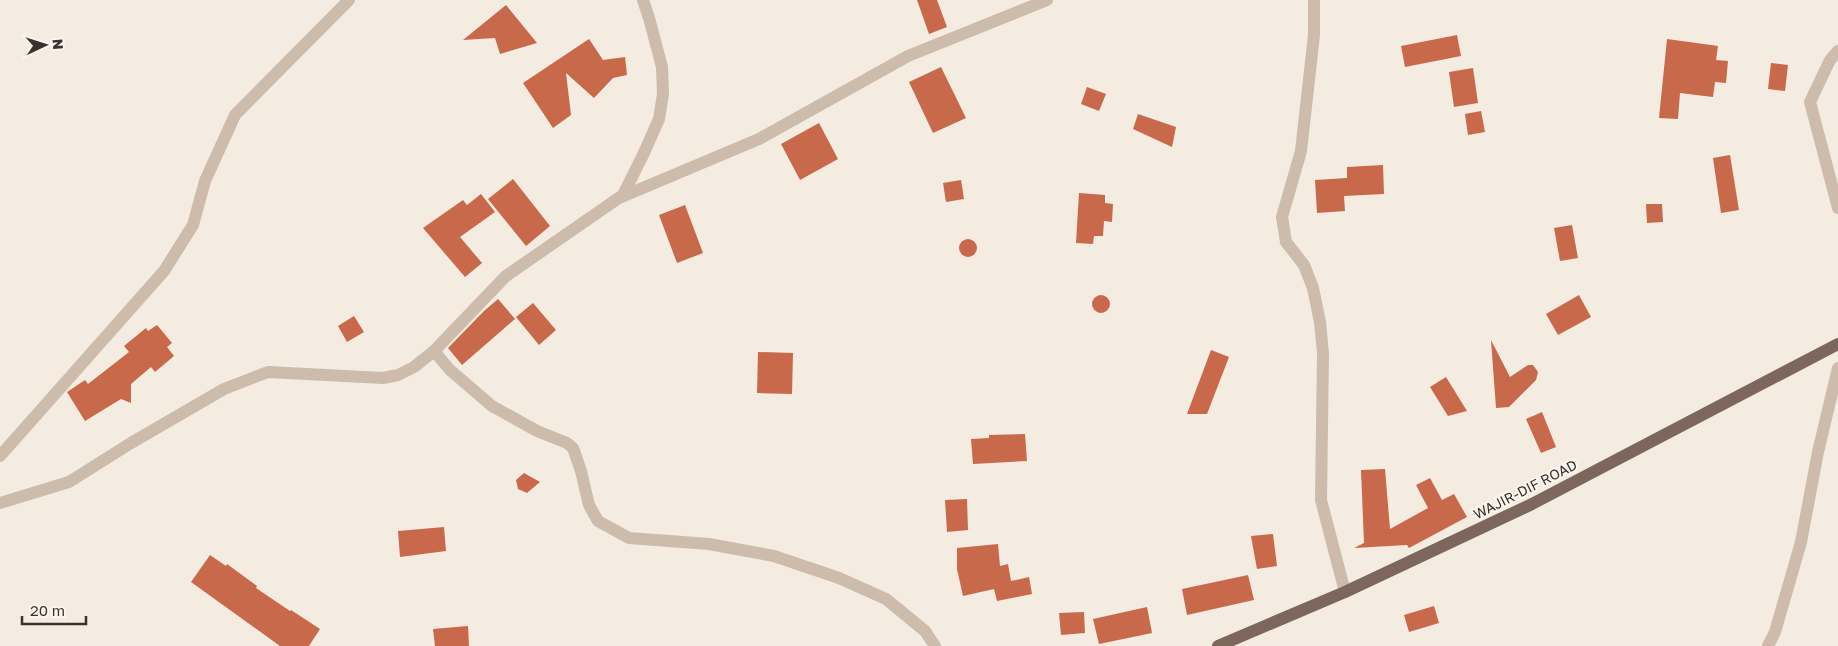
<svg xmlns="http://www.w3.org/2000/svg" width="1838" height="646" font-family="'Golos Text',sans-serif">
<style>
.building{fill:#c8694b}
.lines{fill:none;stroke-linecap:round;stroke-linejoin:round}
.minor{stroke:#cdbbac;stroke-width:12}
.major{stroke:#7d675c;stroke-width:12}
.labels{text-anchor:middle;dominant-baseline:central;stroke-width:4.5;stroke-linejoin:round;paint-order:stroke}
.street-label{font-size:14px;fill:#3b302b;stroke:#fbf5ee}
</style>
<rect width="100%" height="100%" fill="#f4ebe1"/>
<path class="building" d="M 917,0 L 937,0 L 947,27 L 929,34 Z
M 506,5 L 537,43 L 500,54 L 495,38 L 463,40 Z
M 1457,35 L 1461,56 L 1405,67 L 1401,46 Z
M 589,39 L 603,60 L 625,57 L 627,75 L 613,78 L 594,98 L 566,73 L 571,115 L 553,128 L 523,83 Z
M 1667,39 L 1718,46 L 1716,60 L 1728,61 L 1726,83 L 1715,82 L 1713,97 L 1680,93 L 1678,119 L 1659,118 Z
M 1771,63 L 1788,65 L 1785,91 L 1768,89 Z
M 941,67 L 966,118 L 933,133 L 909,82 Z
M 1473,68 L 1478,103 L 1454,107 L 1449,72 Z
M 1087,87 L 1106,94 L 1099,111 L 1081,104 Z
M 1481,111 L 1485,132 L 1468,135 L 1465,114 Z
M 1138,114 L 1176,127 L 1172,147 L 1133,129 Z
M 819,123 L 838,159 L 800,180 L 781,144 Z
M 1730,155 L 1739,210 L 1721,213 L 1713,158 Z
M 1383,165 L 1384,194 L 1344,196 L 1345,211 L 1317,213 L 1315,180 L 1347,178 L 1347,167 Z
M 513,179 L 550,226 L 526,246 L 488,199 Z
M 961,180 L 964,199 L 946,202 L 943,183 Z
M 1079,193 L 1105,195 L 1105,203 L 1113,204 L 1112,222 L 1104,221 L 1103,236 L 1094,236 L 1093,244 L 1076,243 Z
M 481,194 L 495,212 L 460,237 L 482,263 L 465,277 L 423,228 L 463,200 L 467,205 Z
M 1646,204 L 1662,204 L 1663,222 L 1647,223 Z
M 685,205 L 703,253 L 677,263 L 659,215 Z
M 1572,225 L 1578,258 L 1560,261 L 1554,228 Z
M959 248a9 9 0 1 1 18 0a9 9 0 1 1-18 0Z
M 1579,295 L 1591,317 L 1558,335 L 1546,314 Z
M1092 304a9 9 0 1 1 18 0a9 9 0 1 1-18 0Z
M 498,299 L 515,319 L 462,365 L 448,348 L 484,311 Z
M 533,303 L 556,330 L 539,345 L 516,317 Z
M 354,316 L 364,332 L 347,342 L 338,326 Z
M 157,325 L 172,343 L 167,347 L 174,356 L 155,372 L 151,367 L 131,384 L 131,403 L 121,399 L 85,421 L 67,392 L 85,380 L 88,384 L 129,352 L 124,346 L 146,328 L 148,331 Z
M 1491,340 L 1510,377 L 1528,365 L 1533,365 L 1538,372 L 1536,380 L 1509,407 L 1496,408 Z
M 1211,350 L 1229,357 L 1207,414 L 1187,414 Z
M 758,352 L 793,353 L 792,394 L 757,393 Z
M 1446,377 L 1467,411 L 1448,416 L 1430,387 Z
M 1542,412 L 1556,447 L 1541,453 L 1526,419 Z
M 1025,434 L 1027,461 L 973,464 L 971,439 L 989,438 L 989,435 Z
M 1385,469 L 1390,529 L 1428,508 L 1416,485 L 1430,478 L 1442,500 L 1454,494 L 1467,517 L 1409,548 L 1407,545 L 1354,548 L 1364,543 L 1361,470 Z
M 524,473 L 540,482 L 527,493 L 518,489 L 516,480 Z
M 967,499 L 968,530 L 947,532 L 945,500 Z
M 444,527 L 446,551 L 400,557 L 398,531 Z
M 1273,534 L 1277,566 L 1257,569 L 1251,536 Z
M 998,544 L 1000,566 L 1008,564 L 1011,581 L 1029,577 L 1032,594 L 997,601 L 994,589 L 963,596 L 957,569 L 957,548 Z
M 210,555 L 226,566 L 227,564 L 257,586 L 256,588 L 290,611 L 291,610 L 320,629 L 309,646 L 280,646 L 191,582 Z
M 1248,575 L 1254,600 L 1187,615 L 1182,589 Z
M 1434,606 L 1439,623 L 1409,632 L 1404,615 Z
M 1147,607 L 1152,633 L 1099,644 L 1093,619 Z
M 1084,612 L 1085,633 L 1061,635 L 1059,613 Z
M 468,626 L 469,646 L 435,646 L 433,629 Z"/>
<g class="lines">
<path class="minor" d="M 1314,0 L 1314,35 L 1301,151 L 1282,217 L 1286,242 L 1304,265 L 1313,288 L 1320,322 L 1323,353 L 1321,500 L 1345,592
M 1838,51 L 1830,60 L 1810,102 L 1838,208
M 619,198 L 759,139 L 908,56 L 1047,0
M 434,351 L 450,370 L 492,406 L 537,431 L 567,443 L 573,448 L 581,471 L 589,505 L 598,521 L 629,538 L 709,544 L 774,556 L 839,578 L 886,599 L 925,631 L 935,646
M 0,456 L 164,271 L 193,225 L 205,181 L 235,115 L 349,0
M 0,503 L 69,482 L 131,443 L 224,389 L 268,372 L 383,378 L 398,375 L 414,367 L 434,351 L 506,276 L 623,195 L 643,155 L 659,119 L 663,94 L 662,67 L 649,18 L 643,0
M 1768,646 L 1775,632 L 1801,542 L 1818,452 L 1838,368"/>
<path class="major" d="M 1218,646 L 1345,592 L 1532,504 L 1838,344"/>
</g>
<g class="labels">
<g class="street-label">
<text transform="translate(1525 489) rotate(-27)">WAJIR-DIF ROAD</text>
</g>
</g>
<g transform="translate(45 45) rotate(86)" stroke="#fbf5ee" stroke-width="4" paint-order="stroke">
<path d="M0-4L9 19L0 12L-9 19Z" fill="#3b302b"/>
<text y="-8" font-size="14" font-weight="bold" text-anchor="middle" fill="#3b302b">N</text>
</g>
<path d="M22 616v8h64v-8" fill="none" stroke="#3b302b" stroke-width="2.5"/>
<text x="30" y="616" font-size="15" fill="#3b302b" stroke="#fbf5ee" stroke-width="4" paint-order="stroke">20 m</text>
</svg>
